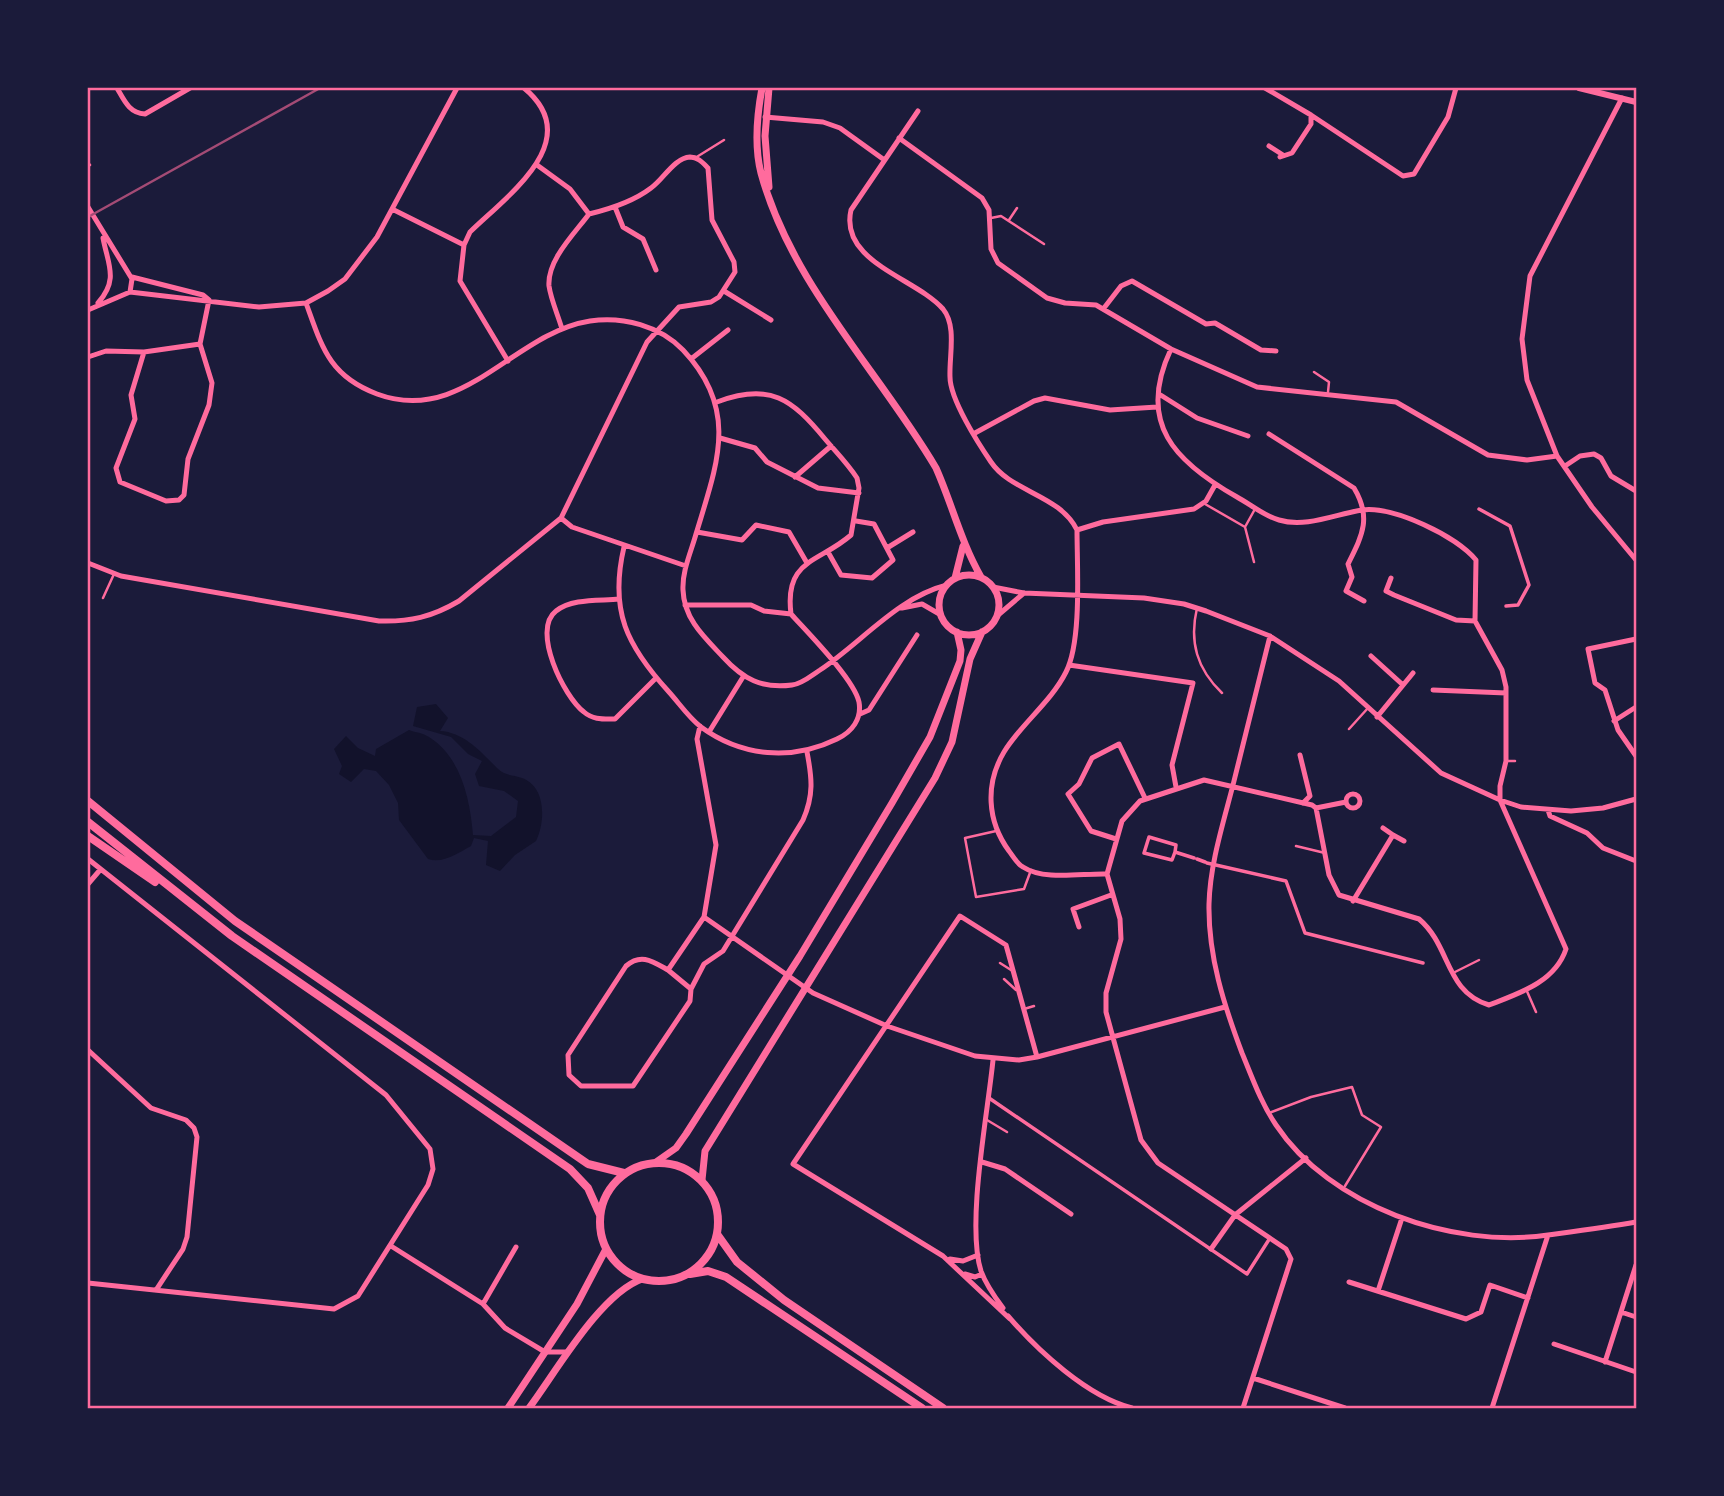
<svg xmlns="http://www.w3.org/2000/svg" width="1724" height="1496" font-family="'Varela Round',sans-serif">
<style>
.water{fill:#12122b}
.lines{fill:none;stroke-linecap:round;stroke-linejoin:round}
.service{stroke:#ff6b9d;stroke-width:2.5}
.pedestrian{stroke:#ff6b9d;stroke-width:3.5}
.minor{stroke:#ff6b9d;stroke-width:5}
.tertiary{stroke:#ff6b9d;stroke-width:6}
.secondary{stroke:#ff6b9d;stroke-width:7}
.primary{stroke:#ff6b9d;stroke-width:8}
.rail{stroke:#a44b75;stroke-width:2.5}
.neatline{fill:none;stroke:#ff6b9d;stroke-width:2.5}
</style>
<rect width="100%" height="100%" fill="#1b1b3a"/>
<path class="water" d="M 436,704 L 448,718 L 440,731 C 464,732 482,753 497,768 C 505,776 513,775 522,778 C 547,787 545,823 536,841 L 515,855 L 500,871 L 486,865 L 488,841 L 474,838 L 471,846 C 458,853 443,864 428,859 L 399,820 L 398,803 L 389,785 L 376,771 L 364,769 L 351,782 L 339,774 L 342,766 L 334,749 L 346,736 L 358,748 L 375,756 L 376,749 L 409,730 C 417,733 421,732 429,737 C 461,757 470,799 473,835 L 491,836 L 516,817 L 518,801 L 504,791 L 479,786 L 475,774 L 482,761 L 468,754 L 451,737 L 413,726 L 417,707 Z"/>
<g class="lines">
<path class="service" d="M 695,158 L 724,140
M 88,163 L 90,165
M 991,218 L 1001,216 L 1044,244
M 1009,220 L 1017,208
M 1314,372 L 1329,382 L 1328,392
M 1205,504 L 1245,527
M 1254,562 L 1245,527 L 1255,509
M 103,598 L 114,574
M 1197,608 C 1189,642 1197,669 1222,693
M 1349,729 L 1368,708
M 1506,761 L 1515,761
M 996,831 L 965,838 L 976,897 L 1024,889 L 1031,870
M 1296,846 L 1325,853
M 1000,963 L 1011,970
M 1453,973 L 1479,960
M 1004,979 L 1016,990
M 1526,989 L 1536,1012
M 1024,1009 L 1034,1006
M 1269,1113 L 1311,1097 L 1352,1087 L 1362,1115 L 1381,1127 L 1345,1186
M 987,1120 L 1007,1132"/>
<path class="pedestrian" d="M 1479,509 L 1510,526 L 1529,585 L 1518,605 L 1506,606
M 1175,852 L 1176,845 L 1149,837 L 1144,853 L 1172,860 L 1175,852 L 1194,858
M 1197,859 L 1205,862
M 1207,863 L 1286,881 L 1305,933 L 1423,963
M 989,1098 L 1247,1274 L 1270,1238"/>
<path class="minor" d="M 117,88 C 124,100 129,113 145,114 L 190,88
M 1265,88 L 1311,115 L 1311,124 L 1292,153 L 1280,157
M 1622,98 L 1530,276 L 1522,339 L 1527,380 L 1557,456 L 1592,507 L 1636,560
M 918,111 L 851,210 C 839,262 916,278 943,309 C 957,326 949,356 950,377 C 950,399 978,443 991,462 C 1011,492 1060,495 1077,530 C 1077,567 1082,641 1066,672 C 1051,702 1021,724 1004,752 C 985,784 987,821 1009,851 C 1013,856 1017,864 1023,867 C 1044,881 1083,873 1107,874
M 1311,115 L 1403,176 L 1414,174 L 1448,117 L 1456,88
M 765,117 L 823,122 L 840,128 L 883,159
M 899,138 L 982,198 L 989,210 L 991,249 L 998,263 L 1047,298 L 1065,303 L 1096,305 L 1171,349 L 1257,387 L 1396,402 L 1488,455 L 1527,460 L 1557,456
M 1269,146 L 1283,155
M 537,165 L 570,189 L 589,214 C 575,233 547,260 549,286 C 551,300 558,315 562,329
M 88,207 L 132,279 L 130,292
M 615,207 L 623,227 L 643,239 L 656,270
M 392,209 L 464,245 L 460,281 L 508,361
M 464,245 L 470,232 C 508,195 587,140 524,88
M 132,277 L 203,295 L 209,300
M 724,291 L 771,320
M 98,303 C 119,279 108,265 103,238
M 306,303 C 322,347 329,376 377,394 C 463,426 513,333 590,321 C 623,316 660,326 683,350 C 740,410 717,464 696,534 C 691,552 682,571 683,590 C 684,619 704,637 723,657 C 743,679 762,689 792,685 C 802,684 812,675 820,670 C 861,643 898,597 947,585
M 1104,308 L 1121,286 L 1132,281 L 1206,324 L 1215,323 L 1261,350 L 1276,351
M 88,310 L 130,292 L 259,307 L 306,303 L 328,291 L 345,279 L 377,237 L 457,88
M 1171,349 C 1136,423 1175,462 1237,497 C 1250,504 1264,516 1279,520 C 1306,528 1336,514 1362,510 C 1394,506 1456,536 1476,560 L 1475,621 L 1502,670 L 1506,687 L 1506,761 L 1500,786 L 1500,800 L 1566,949 C 1555,982 1520,993 1489,1005 C 1445,992 1451,946 1419,919 L 1339,895 L 1329,875 L 1316,808 L 1312,805 L 1204,780 L 1140,801 L 1122,821 L 1107,874 L 1120,919 L 1121,939 L 1106,993 L 1106,1012 L 1141,1140 L 1158,1163 L 1286,1249 L 1291,1259 L 1243,1408
M 144,352 L 131,395 L 135,419 L 116,468 L 120,482 L 166,501 L 179,500 L 184,495 L 188,459 L 209,405 L 212,383 L 200,344
M 88,357 L 106,351 L 144,352 L 200,344 L 209,300
M 691,359 L 728,330
M 1159,394 L 1197,418 L 1248,436
M 975,433 L 1034,401 L 1045,398 L 1110,410 L 1157,407
M 1269,434 L 1354,488 C 1372,518 1362,536 1348,564 L 1352,577 L 1346,591 L 1364,601
M 720,438 L 755,448 L 767,462 L 818,488 L 859,493
M 1565,466 L 1580,456 L 1594,454 L 1601,458 L 1611,476 L 1636,491
M 795,477 L 831,446
M 561,518 L 572,527 L 686,566
M 1077,530 L 1103,522 L 1194,509 L 1206,501 L 1215,485
M 697,532 L 742,540 L 756,525 L 789,532 L 807,563
M 624,547 C 609,611 627,646 669,692 C 679,703 689,718 701,727 C 742,757 792,761 837,739 C 852,732 862,719 859,702 C 854,679 807,632 791,614 C 784,559 819,563 851,535 L 859,488 L 857,478 C 848,464 836,452 825,439 C 792,399 770,382 717,402
M 887,548 L 913,532
M 828,552 L 841,575 L 872,578 L 893,560 L 874,524 L 856,521
M 88,563 L 121,576 L 379,621 C 410,622 432,617 459,601 L 561,518 L 647,342 L 679,307 L 711,302 L 719,297 L 735,272 L 734,262 L 712,220 L 708,168 C 703,163 698,157 690,157 C 674,158 663,180 651,188 C 634,201 610,209 589,214
M 1391,578 L 1386,591 L 1394,595 L 1456,620 L 1475,621
M 993,587 L 1024,593 L 1144,598 L 1184,604 L 1206,611 L 1270,636 L 1339,681 L 1441,773 L 1500,800 L 1521,807 L 1571,811 L 1603,808 L 1636,799
M 619,599 C 600,601 572,598 556,611 C 531,630 564,697 584,712 C 593,720 603,719 615,719 L 656,678
M 685,605 L 751,605 L 764,611 L 791,614
M 902,608 L 922,604 L 941,615
M 997,616 L 1024,593
M 1270,636 C 1258,686 1245,735 1233,785 C 1223,824 1210,864 1209,904 C 1208,956 1224,1005 1242,1053 C 1252,1077 1261,1103 1276,1125 C 1330,1206 1452,1249 1548,1235 C 1577,1231 1607,1227 1636,1222
M 1636,639 L 1588,649 L 1595,683 L 1605,690 L 1618,730 L 1636,756
M 1371,656 L 1403,685
M 1069,665 L 1193,683 L 1172,765 L 1176,787
M 1433,690 L 1506,693
M 860,714 L 869,710 L 917,635
M 1377,717 L 1413,673
M 1614,721 L 1636,707
M 700,726 L 697,739 L 716,845 L 704,917 L 813,993 L 887,1026 L 975,1056 L 1019,1060 L 1037,1057 L 1225,1007
M 709,732 L 743,677
M 1300,755 L 1310,796 L 1303,803
M1346 801a7 7 0 1 1 14 0a7 7 0 1 1-14 0Z
M 1316,808 L 1346,802
M 1548,810 L 1550,816 L 1587,833 L 1603,848 L 1636,861
M 1393,835 L 1404,841
M 1116,839 L 1091,831 L 1068,794 L 1079,784 L 1092,758 L 1119,744 L 1145,798
M 88,859 L 386,1095 L 430,1149 L 433,1169 L 428,1185 L 358,1296 L 334,1309 L 88,1283
M 88,884 L 100,870
M 1353,901 L 1393,835 L 1383,828
M 1079,927 L 1073,909 L 1111,895
M 668,970 C 652,961 641,953 626,966 L 568,1055 L 569,1075 L 581,1086 L 633,1086 L 690,1001 L 691,989 L 668,970 L 704,917
M 691,989 L 704,964 L 723,951 L 803,820 C 814,795 812,778 807,752
M 88,1050 L 151,1108 L 186,1120 L 194,1128 L 197,1137 L 187,1237 L 183,1249 L 156,1290
M 993,1060 C 988,1112 966,1224 981,1271 C 986,1285 994,1296 1003,1308
M 982,1162 L 1005,1169 L 1071,1214
M 391,1246 L 483,1304 L 505,1328 L 545,1352 L 567,1352
M 1211,1249 L 1235,1215 L 1306,1158
M 950,1259 L 963,1261 L 978,1255
M 965,1274 L 975,1277 L 982,1274
M 1349,1282 L 1466,1319 L 1481,1312 L 1490,1285 L 1528,1298
M 1378,1291 L 1402,1218
M 483,1304 L 516,1247
M 1621,1312 L 1636,1317
M 1008,1316 C 1038,1351 1088,1397 1132,1408
M 1010,1319 L 943,1256 L 793,1164 L 960,916 L 1006,945 L 1037,1057
M 1554,1344 L 1636,1372
M 1605,1362 L 1636,1265
M 1253,1378 L 1345,1408
M 1492,1408 L 1548,1235"/>
<path class="tertiary" d="M 1579,88 L 1636,102"/>
<path class="secondary" d="M 762,88 C 757,115 754,146 761,173 C 791,284 879,371 936,468 C 952,504 961,542 981,577
M 769,187 L 765,136 L 769,88
M939 605a30 30 0 1 1 60 0a30 30 0 1 1-60 0Z
M 955,578 L 963,546
M 656,1162 L 676,1148 L 686,1134 L 800,956 L 892,803 L 930,737 L 960,661 L 961,650 L 957,632
M 702,1180 L 705,1151 L 935,778 L 952,742 L 970,659 L 982,632
M 508,1408 L 577,1304 L 606,1249
M 529,1408 C 556,1372 600,1294 642,1279"/>
<path class="primary" d="M 88,801 L 235,921 L 588,1164 L 624,1173
M 88,822 L 232,936 L 570,1169 L 588,1188 L 600,1215
M 88,836 L 155,882
M600 1222a59 59 0 1 1 118 0a59 59 0 1 1-118 0Z
M 717,1234 L 737,1262 L 784,1300 L 943,1408
M 690,1274 L 708,1271 L 726,1277 L 922,1408"/>
<path class="rail" d="M 88,217 L 320,88"/>
</g>
<rect width="1724" height="1496" fill="none" stroke="#1b1b3a" stroke-width="178"/>
<rect x="89" y="89" width="1546" height="1318" class="neatline"/>
</svg>
